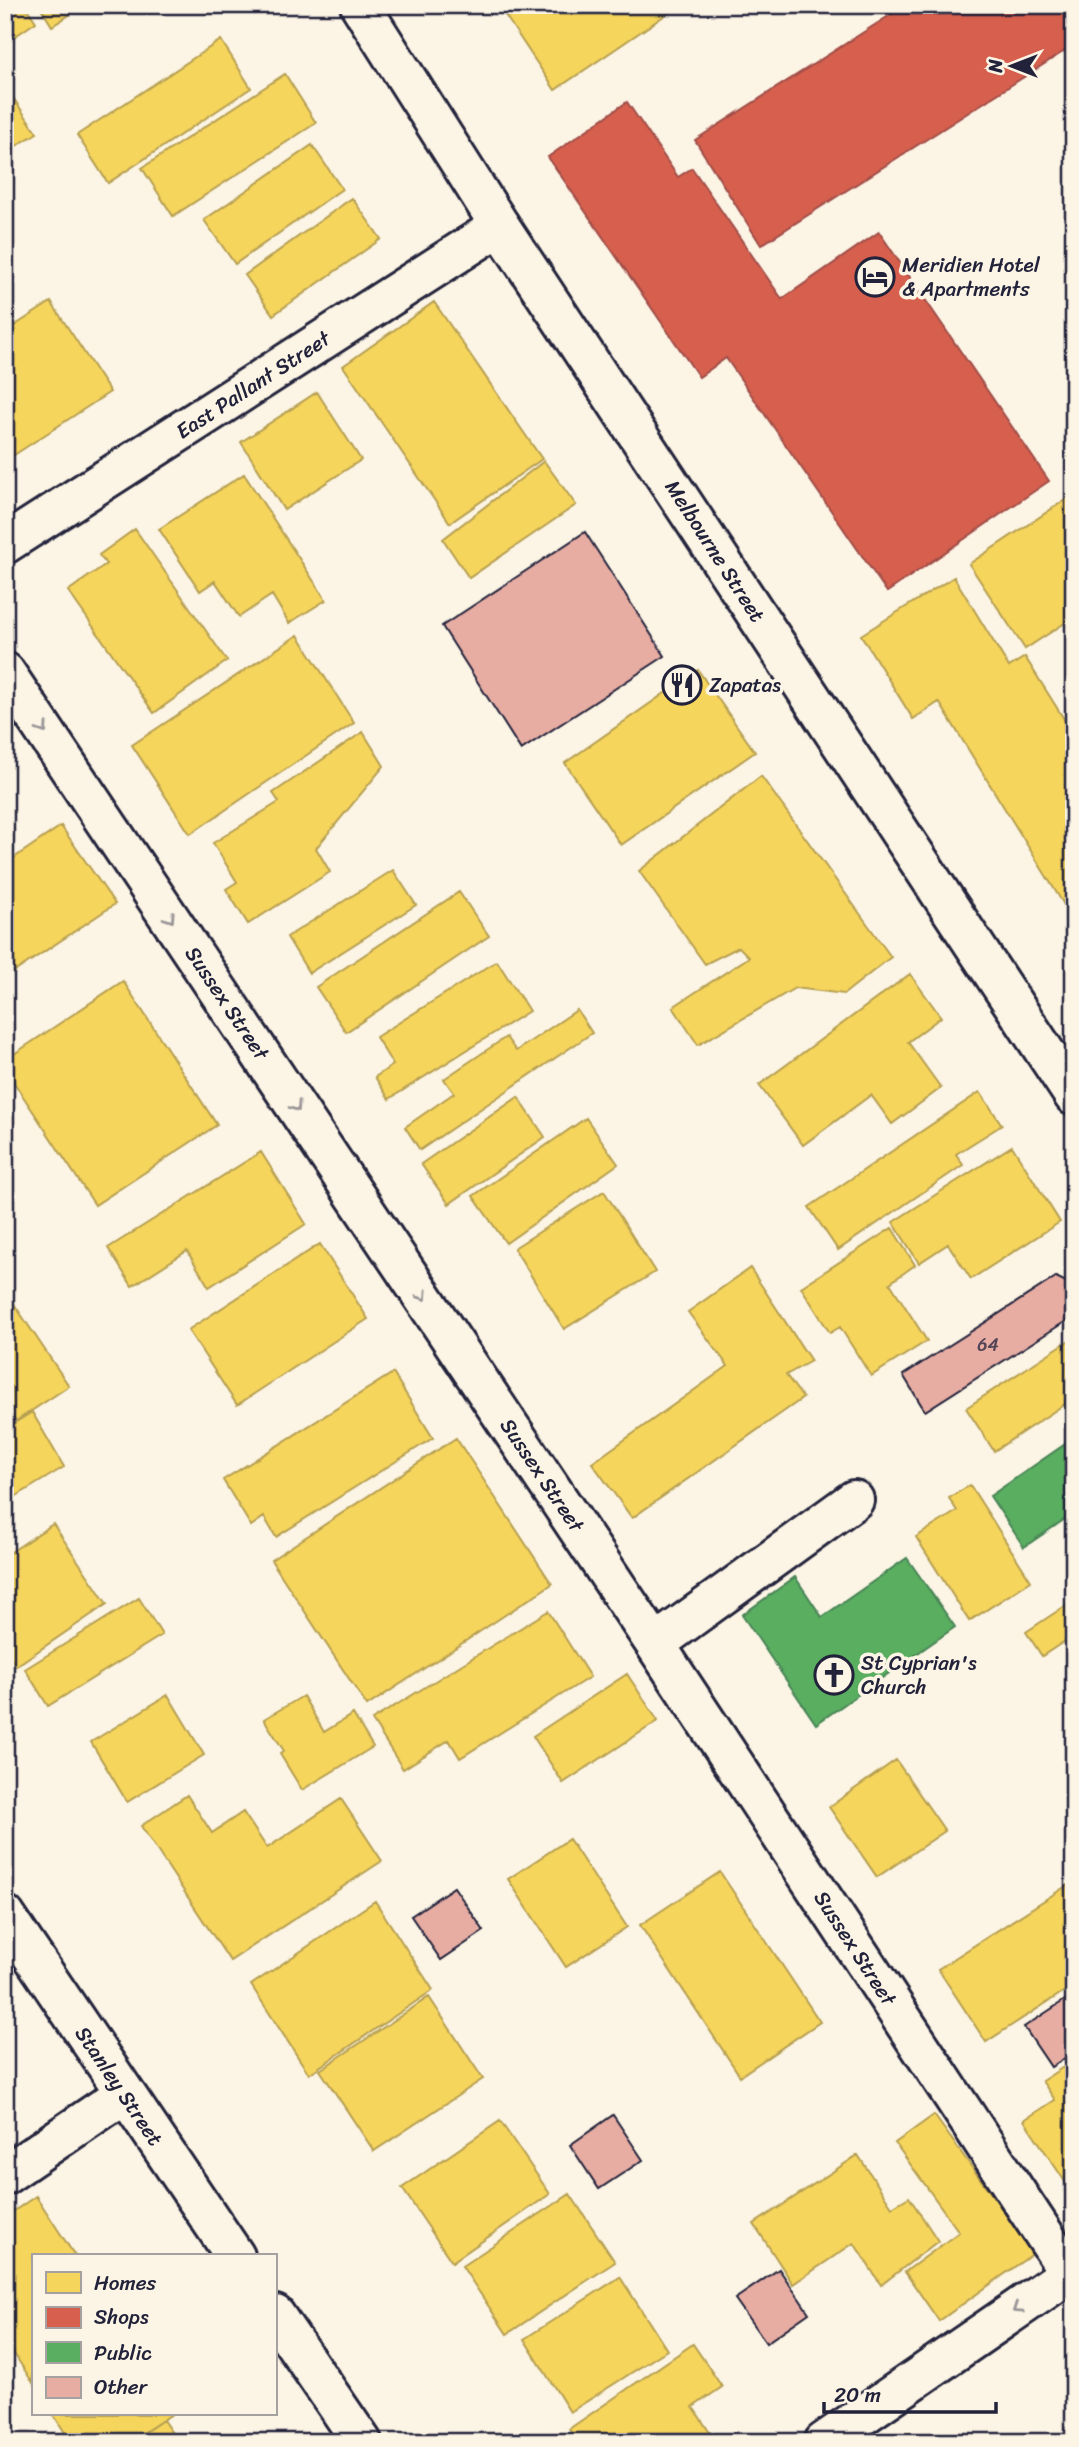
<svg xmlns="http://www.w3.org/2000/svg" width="1079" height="2447" font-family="Sriracha,sans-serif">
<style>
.homes{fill:#f6d55c;stroke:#b69f52;stroke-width:2}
.shops{fill:#d6604d;stroke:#a04d48;stroke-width:2}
.public{fill:#5aae61;stroke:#498456;stroke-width:2}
.building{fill:#e7ada3;stroke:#22223b;stroke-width:2}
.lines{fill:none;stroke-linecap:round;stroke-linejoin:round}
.minor-casing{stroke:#22223b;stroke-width:44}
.major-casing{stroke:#22223b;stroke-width:44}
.minor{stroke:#fcf5e5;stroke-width:38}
.major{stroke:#fcf5e5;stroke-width:38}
.oneway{stroke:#9a9698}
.labels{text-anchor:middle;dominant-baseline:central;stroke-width:7;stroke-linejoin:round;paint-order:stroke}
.number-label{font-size:18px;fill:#534555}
.poi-label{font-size:21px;fill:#22223b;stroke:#fcf5e5;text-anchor:start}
.street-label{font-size:21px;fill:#22223b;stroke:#fcf5e5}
</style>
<rect width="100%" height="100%" fill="#fcf5e5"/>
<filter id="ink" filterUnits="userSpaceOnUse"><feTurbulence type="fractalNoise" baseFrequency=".0143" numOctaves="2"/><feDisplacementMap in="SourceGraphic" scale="14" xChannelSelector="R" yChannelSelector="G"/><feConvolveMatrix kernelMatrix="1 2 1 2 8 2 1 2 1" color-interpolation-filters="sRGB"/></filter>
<g filter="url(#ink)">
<path class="homes" d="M 5,5 L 25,5 L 36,22 L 5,43 Z
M 39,5 L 85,5 L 52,26 Z
M 513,5 L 680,5 L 555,90 L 503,12 Z
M 221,40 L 251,88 L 108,183 L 77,135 Z
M 285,74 L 316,123 L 173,216 L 142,168 Z
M 5,86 L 37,133 L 5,153 Z
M 312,145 L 342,189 L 235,264 L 204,220 Z
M 352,198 L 381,239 L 273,315 L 245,275 Z
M 51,302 L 110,392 L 5,461 L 5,332 Z
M 434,302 L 542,459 L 450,523 L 343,366 Z
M 317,392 L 361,460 L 284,510 L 241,442 Z
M 544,461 L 576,505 L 469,578 L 443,539 Z
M 244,474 L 326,600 L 289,623 L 272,595 L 239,617 L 215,581 L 200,591 L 159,529 Z
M 1074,494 L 1074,617 L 1025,649 L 969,564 Z
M 135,529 L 227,661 L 154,713 L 68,591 L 106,564 L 99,555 Z
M 954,577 L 1009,667 L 1025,657 L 1074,735 L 1074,921 L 939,702 L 913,719 L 861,635 Z
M 298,635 L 354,723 L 190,834 L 132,745 Z
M 698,670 L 755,752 L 621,845 L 565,763 Z
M 363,732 L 384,766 L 316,848 L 330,872 L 248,924 L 226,889 L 237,882 L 213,843 L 279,802 L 273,793 Z
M 761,776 L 891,957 L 844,994 L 795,988 L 698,1045 L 673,1007 L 749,957 L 739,947 L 705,964 L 639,871 Z
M 61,826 L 115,904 L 5,978 L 5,864 Z
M 393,870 L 416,905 L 309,973 L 287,937 Z
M 459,892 L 489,936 L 346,1032 L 316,987 Z
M 497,961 L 529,1011 L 389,1099 L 375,1077 L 393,1065 L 376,1037 Z
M 910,974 L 941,1017 L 908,1042 L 941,1088 L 892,1124 L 871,1095 L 803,1145 L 759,1085 Z
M 123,981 L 217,1125 L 95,1205 L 5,1069 L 5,1060 Z
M 577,1010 L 592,1033 L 420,1150 L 405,1127 L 454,1093 L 444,1079 L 506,1037 L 516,1051 Z
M 980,1092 L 1002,1125 L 956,1154 L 963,1165 L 838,1250 L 809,1207 Z
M 518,1097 L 545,1137 L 449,1204 L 421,1164 Z
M 586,1118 L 618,1164 L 506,1243 L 473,1196 Z
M 1012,1146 L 1060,1222 L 971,1279 L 948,1244 L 919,1263 L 893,1222 Z
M 261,1152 L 306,1224 L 209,1287 L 187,1251 L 132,1286 L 108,1248 Z
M 604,1191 L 655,1272 L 564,1329 L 514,1248 Z
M 892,1228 L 915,1265 L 890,1283 L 927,1341 L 871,1376 L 840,1327 L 830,1333 L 801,1287 Z
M 320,1244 L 368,1319 L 237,1405 L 188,1330 Z
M 750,1268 L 811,1361 L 786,1375 L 803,1398 L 632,1518 L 592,1463 L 728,1366 L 688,1312 Z
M 8,1295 L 69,1386 L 16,1421 L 5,1404 L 5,1297 Z
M 1074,1337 L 1074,1398 L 994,1451 L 966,1408 Z
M 393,1373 L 433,1438 L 276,1537 L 264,1517 L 251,1526 L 223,1480 Z
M 32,1412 L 64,1467 L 5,1503 L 5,1429 Z
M 456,1438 L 552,1584 L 367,1706 L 271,1560 Z
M 970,1485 L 1031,1581 L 969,1621 L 916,1537 L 957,1511 L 949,1498 Z
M 53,1524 L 107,1604 L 16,1666 L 5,1649 L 5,1556 Z
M 139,1598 L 162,1635 L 48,1706 L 25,1669 Z
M 1074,1600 L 1074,1635 L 1042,1656 L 1026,1632 Z
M 548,1611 L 590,1677 L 460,1758 L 449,1740 L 403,1769 L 372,1720 Z
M 627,1674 L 658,1721 L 563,1783 L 533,1736 Z
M 168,1695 L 204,1755 L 127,1802 L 91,1742 Z
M 303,1696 L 324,1732 L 353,1714 L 373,1747 L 302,1790 L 280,1754 L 284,1751 L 264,1719 Z
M 896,1760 L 945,1831 L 877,1877 L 829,1807 Z
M 187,1795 L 212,1833 L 243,1812 L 267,1848 L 341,1799 L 382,1861 L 230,1961 L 141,1826 Z
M 569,1839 L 627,1927 L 566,1967 L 508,1879 Z
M 720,1872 L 820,2022 L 740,2076 L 640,1925 Z
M 1074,1881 L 1074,1985 L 986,2042 L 938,1969 Z
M 375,1901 L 433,1990 L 309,2074 L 251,1985 Z
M 429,1997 L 483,2079 L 374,2151 L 320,2070 Z
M 1074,2060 L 1074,2195 L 1024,2120 L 1055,2100 L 1042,2081 Z
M 934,2115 L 1034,2253 L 939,2321 L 905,2272 L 959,2232 L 895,2143 Z
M 500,2121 L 550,2194 L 452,2262 L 402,2188 Z
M 858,2155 L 892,2207 L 909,2197 L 938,2241 L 881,2285 L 854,2243 L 793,2284 L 754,2224 Z
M 570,2194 L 615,2262 L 507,2334 L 462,2266 Z
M 36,2196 L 75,2256 L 33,2256 L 33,2383 L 5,2340 L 5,2217 Z
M 620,2277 L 667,2350 L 570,2412 L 524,2339 Z
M 693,2344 L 722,2387 L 693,2407 L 716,2442 L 578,2442 L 569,2429 Z
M 53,2414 L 172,2414 L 129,2442 L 71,2442 Z
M 163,2420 L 178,2442 L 130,2442 Z
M 909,2432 L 915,2442 L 894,2442 Z"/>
<path class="shops" d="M 906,5 L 1074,5 L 1074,45 L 761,245 L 695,140 Z
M 627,102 L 678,177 L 692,168 L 782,299 L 879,232 L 1049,481 L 887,592 L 726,358 L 699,377 L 548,157 Z"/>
<path class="public" d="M 1074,1438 L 1074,1513 L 1024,1547 L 990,1496 Z
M 907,1558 L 955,1627 L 816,1724 L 742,1615 L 795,1577 L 822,1617 Z"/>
<path class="building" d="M 585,532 L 665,656 L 521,750 L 442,626 Z
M 1056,1277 L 1066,1282 L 1074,1281 L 1074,1316 L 925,1411 L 903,1375 Z
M 454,1887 L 484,1931 L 441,1960 L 411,1916 Z
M 1074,1994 L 1074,2052 L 1051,2067 L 1024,2027 Z
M 613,2115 L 643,2160 L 599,2189 L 570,2145 Z
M 779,2269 L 809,2313 L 766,2343 L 735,2299 Z"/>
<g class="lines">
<g class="minor-casing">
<path id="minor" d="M 5,544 L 500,226
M 5,672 L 655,1644 L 1074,2280
M 655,1644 L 854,1500
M 5,1915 L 235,2256
M 5,2175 L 124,2094
M 275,2315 L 362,2442
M 824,2442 L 1074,2270"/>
</g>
<g class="major-casing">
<path id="major" d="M 360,5 L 500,226 L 1074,1096"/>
</g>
<use href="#minor" class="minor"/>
<use href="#major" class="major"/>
</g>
<defs><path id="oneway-chevron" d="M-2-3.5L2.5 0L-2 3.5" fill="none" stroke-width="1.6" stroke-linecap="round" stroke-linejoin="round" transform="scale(1.75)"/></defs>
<g class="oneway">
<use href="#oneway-chevron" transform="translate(43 729) rotate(56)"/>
<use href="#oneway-chevron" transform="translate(170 918) rotate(56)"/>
<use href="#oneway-chevron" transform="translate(296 1107) rotate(56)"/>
<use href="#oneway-chevron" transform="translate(423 1296) rotate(56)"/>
<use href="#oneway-chevron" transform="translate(1017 2309) rotate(146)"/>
</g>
</g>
<defs>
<g id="hotel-ring" transform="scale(2.0125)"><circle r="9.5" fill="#fcf5e5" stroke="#22223b" stroke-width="1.5"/><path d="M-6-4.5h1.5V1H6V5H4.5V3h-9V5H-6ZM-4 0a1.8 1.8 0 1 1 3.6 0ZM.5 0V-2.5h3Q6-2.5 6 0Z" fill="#22223b"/></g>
<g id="restaurant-ring" transform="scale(2.0125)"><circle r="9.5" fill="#fcf5e5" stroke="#22223b" stroke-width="1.5"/><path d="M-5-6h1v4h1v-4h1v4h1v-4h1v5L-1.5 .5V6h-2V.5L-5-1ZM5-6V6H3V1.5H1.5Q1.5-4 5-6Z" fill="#22223b"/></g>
<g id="church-ring" transform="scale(2.0125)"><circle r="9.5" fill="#fcf5e5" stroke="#22223b" stroke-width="1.5"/><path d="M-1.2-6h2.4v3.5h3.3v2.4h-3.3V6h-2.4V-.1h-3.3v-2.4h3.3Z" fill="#22223b"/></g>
</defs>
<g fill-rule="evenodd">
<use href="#hotel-ring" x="875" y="277"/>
<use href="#restaurant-ring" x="682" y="685"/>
<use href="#church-ring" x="834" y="1675"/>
</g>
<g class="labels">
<g class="number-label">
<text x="988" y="1345">64</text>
</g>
<g class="poi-label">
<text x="902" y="265">Meridien Hotel<tspan x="902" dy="24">&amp; Apartments</tspan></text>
<text x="709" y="685">Zapatas</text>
<text x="861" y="1663">St Cyprian's<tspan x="861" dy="24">Church</tspan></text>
</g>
<g class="street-label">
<text transform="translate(253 385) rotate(-33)">East Pallant Street</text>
<text transform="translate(715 551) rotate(57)">Melbourne Street</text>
<text transform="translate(227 1003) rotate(56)">Sussex Street</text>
<text transform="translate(542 1475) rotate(56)">Sussex Street</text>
<text transform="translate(855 1948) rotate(57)">Sussex Street</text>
<text transform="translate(119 2086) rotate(56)">Stanley Street</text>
</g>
</g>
<rect width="1079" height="2447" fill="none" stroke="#fcf5e5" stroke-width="28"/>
<rect x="14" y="14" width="1051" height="2419" fill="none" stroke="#22223b" stroke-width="2.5" filter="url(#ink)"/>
<rect x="32" y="2254" width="245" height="161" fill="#fcf5e5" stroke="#a5a1a1" stroke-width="2"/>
<rect x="46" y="2272" width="35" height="21" fill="#f6d55c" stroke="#a5a1a1" stroke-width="2"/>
<text x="94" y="2290" font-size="21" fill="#22223b">Homes</text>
<rect x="46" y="2307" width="35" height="21" fill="#d6604d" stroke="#a5a1a1" stroke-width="2"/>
<text x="94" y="2324" font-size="21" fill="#22223b">Shops</text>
<rect x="46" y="2342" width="35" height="21" fill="#5aae61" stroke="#a5a1a1" stroke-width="2"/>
<text x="94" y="2360" font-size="21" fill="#22223b">Public</text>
<rect x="46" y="2377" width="35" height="21" fill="#e7ada3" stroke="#a5a1a1" stroke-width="2"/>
<text x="94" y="2394" font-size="21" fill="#22223b">Other</text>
<g transform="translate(1012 66) rotate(270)" stroke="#fcf5e5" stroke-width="5" paint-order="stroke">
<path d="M0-5L12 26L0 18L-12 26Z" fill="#22223b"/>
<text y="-10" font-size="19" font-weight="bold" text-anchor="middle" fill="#22223b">N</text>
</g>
<path d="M824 2402v10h172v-10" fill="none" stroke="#22223b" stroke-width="3.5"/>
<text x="834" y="2402" font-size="21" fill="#22223b" stroke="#fcf5e5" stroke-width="5" paint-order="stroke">20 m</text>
</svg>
